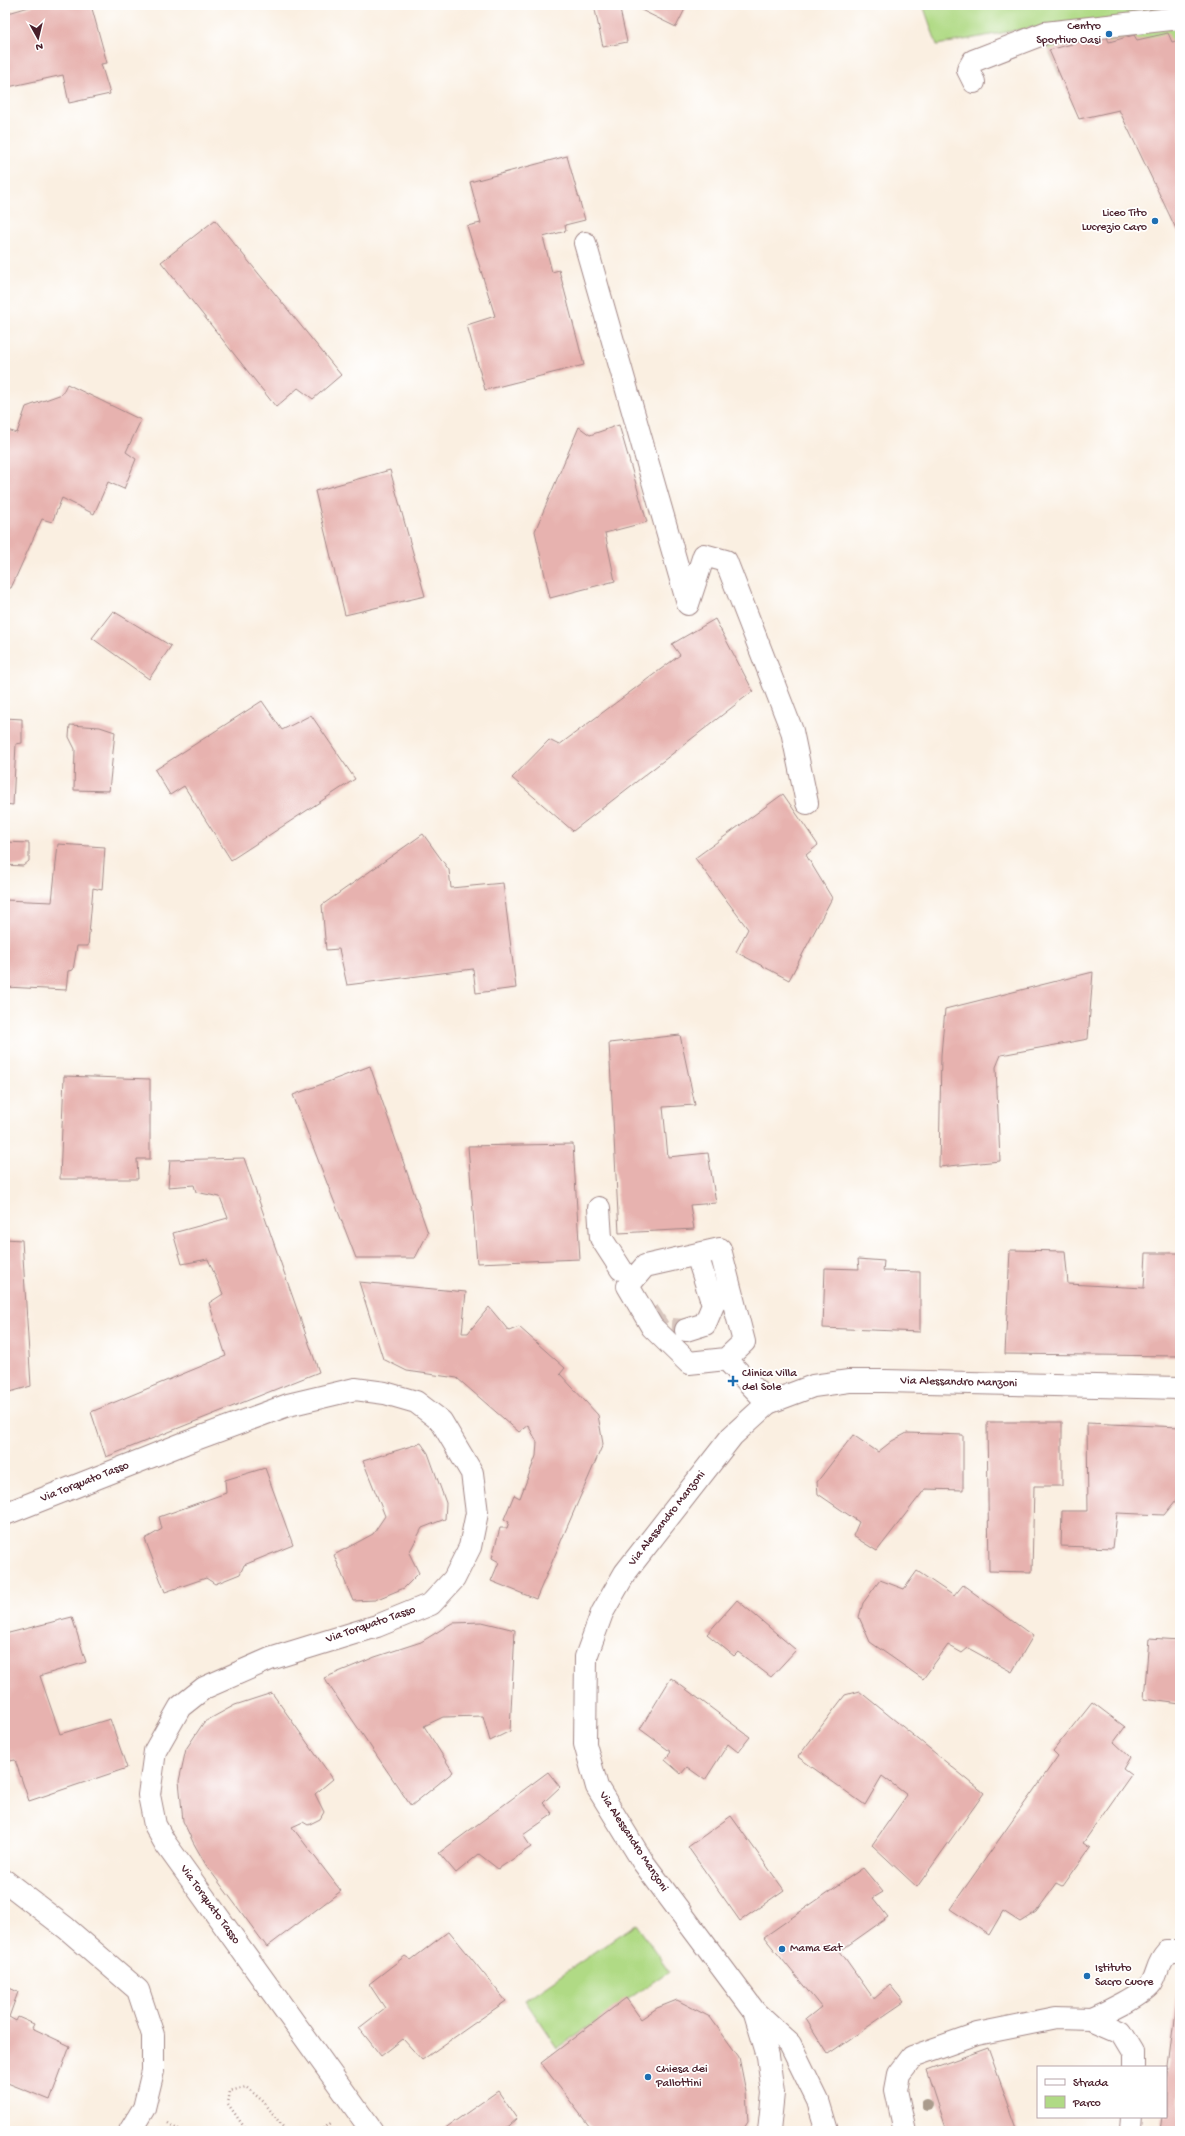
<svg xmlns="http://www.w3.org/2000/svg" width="1185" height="2136" font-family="'Gochi Hand',sans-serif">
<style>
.green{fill:#b0da85;stroke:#7d7c58}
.building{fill:#e7b2af}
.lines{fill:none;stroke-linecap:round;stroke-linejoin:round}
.minor-tunnel{stroke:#d7c5bd;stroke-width:22;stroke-dasharray:22 11;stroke-linecap:butt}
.minor-casing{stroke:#a28786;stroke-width:24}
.major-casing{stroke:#a28786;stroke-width:24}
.path{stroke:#a28786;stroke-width:2.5;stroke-dasharray:1 3;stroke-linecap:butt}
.minor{stroke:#fff;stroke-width:22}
.major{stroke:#fff;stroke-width:22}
.tree{fill:#aa9b8c}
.poi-dot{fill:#1f6fb2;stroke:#fff;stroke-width:1.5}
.labels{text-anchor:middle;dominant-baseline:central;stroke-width:3.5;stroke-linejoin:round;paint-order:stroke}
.poi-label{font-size:12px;fill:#4a1f2b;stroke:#fff;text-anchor:start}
.street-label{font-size:12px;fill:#4a1f2b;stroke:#fff}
</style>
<rect width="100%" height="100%" fill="#fff"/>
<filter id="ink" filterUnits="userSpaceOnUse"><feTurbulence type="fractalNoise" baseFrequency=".025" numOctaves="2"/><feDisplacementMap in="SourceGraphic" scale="8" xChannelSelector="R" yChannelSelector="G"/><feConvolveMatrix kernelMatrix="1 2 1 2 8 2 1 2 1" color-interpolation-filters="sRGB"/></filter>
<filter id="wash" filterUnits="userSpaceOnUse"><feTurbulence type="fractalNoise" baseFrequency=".012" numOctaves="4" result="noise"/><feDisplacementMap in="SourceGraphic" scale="16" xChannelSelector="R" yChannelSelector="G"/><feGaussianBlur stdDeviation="0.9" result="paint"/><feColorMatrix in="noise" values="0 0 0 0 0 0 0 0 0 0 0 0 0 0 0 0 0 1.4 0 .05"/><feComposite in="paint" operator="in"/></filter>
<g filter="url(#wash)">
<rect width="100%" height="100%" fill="#faefe1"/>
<path class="green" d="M 923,5 L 1180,5 L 1180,41 L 1060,76 L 1049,50 L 1034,27 L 937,45 Z
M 636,1924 L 669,1971 L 557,2048 L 525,2000 Z"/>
<g id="blocks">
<path class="building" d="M 36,5 L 91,5 L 107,63 L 101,64 L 110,94 L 69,103 L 63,75 L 8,87 L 5,72 L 5,14 Z
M 594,5 L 619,5 L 627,42 L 603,47 Z
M 631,5 L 687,5 L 676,27 Z
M 1168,33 L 1172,42 L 1180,40 L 1180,237 L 1119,110 L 1079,119 L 1049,50 L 1106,35 L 1109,42 L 1134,35 L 1137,40 Z
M 567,156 L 585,220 L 565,225 L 566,231 L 543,237 L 552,272 L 559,270 L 584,365 L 485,390 L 467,325 L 495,316 L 467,226 L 481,223 L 470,182 Z
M 215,220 L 341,375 L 313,399 L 298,388 L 276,407 L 161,262 Z
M 67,384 L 141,420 L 126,452 L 136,459 L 124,489 L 108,482 L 94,514 L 62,498 L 52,522 L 42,519 L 11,588 L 5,588 L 5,433 L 7,430 L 17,433 L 26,407 L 62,394 Z
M 619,425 L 647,522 L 605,533 L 615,581 L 550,598 L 535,531 L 579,427 L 590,435 Z
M 390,470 L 425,596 L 345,615 L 315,491 Z
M 113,611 L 171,646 L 149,679 L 92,638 Z
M 715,619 L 753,691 L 573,831 L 512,778 L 549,740 L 559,745 L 680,655 L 672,644 Z
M 262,701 L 282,730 L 311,715 L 355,779 L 231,860 L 184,786 L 170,795 L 155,770 Z
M 5,718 L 22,719 L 22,743 L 16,744 L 13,805 L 5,804 Z
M 70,725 L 100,727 L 115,732 L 109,791 L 74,790 L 75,749 L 69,737 Z
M 783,794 L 818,845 L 806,855 L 832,898 L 789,980 L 736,952 L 748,929 L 695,858 Z
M 423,834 L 449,870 L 451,888 L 503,883 L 516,988 L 476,993 L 473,969 L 347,985 L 339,949 L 326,950 L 322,905 Z
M 5,842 L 29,843 L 29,861 L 23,866 L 5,865 Z
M 58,844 L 105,847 L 102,890 L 93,888 L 88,946 L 77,946 L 73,970 L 68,971 L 66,990 L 5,987 L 5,900 L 52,902 Z
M 1093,972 L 1088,1039 L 1001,1055 L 996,1067 L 1000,1161 L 939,1167 L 941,1055 L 945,1009 Z
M 680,1035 L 695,1105 L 663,1107 L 668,1157 L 708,1153 L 716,1203 L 690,1205 L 694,1229 L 619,1233 L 609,1043 Z
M 370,1066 L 428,1233 L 415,1258 L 356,1258 L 293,1095 Z
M 64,1076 L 150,1079 L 150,1159 L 137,1159 L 138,1179 L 60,1179 Z
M 573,1144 L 580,1259 L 477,1263 L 468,1146 Z
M 244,1158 L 319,1372 L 106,1457 L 91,1412 L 226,1356 L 209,1303 L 223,1294 L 208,1259 L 182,1264 L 173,1233 L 228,1218 L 220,1197 L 196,1192 L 194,1185 L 168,1187 L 170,1160 Z
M 5,1239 L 22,1240 L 31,1386 L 10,1392 L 5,1396 Z
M 1010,1250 L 1065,1251 L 1068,1284 L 1144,1288 L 1146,1253 L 1180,1253 L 1180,1356 L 1005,1354 Z
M 858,1259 L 884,1261 L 883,1271 L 920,1272 L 920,1332 L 823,1328 L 825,1268 L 859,1269 Z
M 359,1282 L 466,1292 L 462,1333 L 468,1333 L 489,1307 L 509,1331 L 519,1327 L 565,1368 L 560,1374 L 598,1415 L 603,1444 L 536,1599 L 491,1581 L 499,1562 L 492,1558 L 500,1528 L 507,1528 L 509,1522 L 504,1519 L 514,1495 L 520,1498 L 536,1456 L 537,1442 L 528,1425 L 519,1432 L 457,1378 L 407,1371 L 383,1359 Z
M 987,1422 L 1062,1422 L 1062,1486 L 1034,1486 L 1032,1572 L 989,1571 Z
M 1087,1423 L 1180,1427 L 1180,1495 L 1164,1515 L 1117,1513 L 1113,1548 L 1061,1546 L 1062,1511 L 1088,1511 Z
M 907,1433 L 963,1435 L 963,1490 L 925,1489 L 877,1551 L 853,1536 L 859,1522 L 818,1494 L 817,1482 L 853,1435 L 878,1452 L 892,1441 Z
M 421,1443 L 428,1453 L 446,1503 L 445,1519 L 422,1528 L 409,1553 L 419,1573 L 404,1588 L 375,1600 L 353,1601 L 334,1555 L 373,1534 L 385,1516 L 363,1461 Z
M 265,1468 L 293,1545 L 244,1565 L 240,1574 L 215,1584 L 206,1578 L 165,1592 L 145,1539 L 162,1529 L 159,1517 L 226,1493 L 225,1480 Z
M 917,1571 L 954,1596 L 963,1585 L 1033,1636 L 1012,1672 L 968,1648 L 962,1653 L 948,1645 L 923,1679 L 870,1642 L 859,1617 L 863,1603 L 880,1580 L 904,1589 Z
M 737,1600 L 796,1650 L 771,1677 L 738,1652 L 734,1656 L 707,1634 Z
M 72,1617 L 86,1662 L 40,1676 L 60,1734 L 110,1719 L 127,1768 L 29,1801 L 15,1760 L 5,1762 L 5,1634 Z
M 482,1622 L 515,1630 L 510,1731 L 490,1741 L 483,1716 L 443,1717 L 424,1726 L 453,1772 L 411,1806 L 324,1678 L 375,1657 L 421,1642 L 452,1623 Z
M 1149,1638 L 1180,1640 L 1180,1704 L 1144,1699 Z
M 671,1678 L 750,1737 L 738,1752 L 728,1744 L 705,1780 L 687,1767 L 681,1774 L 665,1760 L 671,1752 L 640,1729 Z
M 859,1691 L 984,1793 L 917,1887 L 872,1845 L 907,1795 L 882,1776 L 865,1805 L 798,1757 L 845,1695 Z
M 272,1693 L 333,1779 L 315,1794 L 324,1812 L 320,1819 L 308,1825 L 303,1822 L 292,1827 L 341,1891 L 267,1947 L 206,1865 L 193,1842 L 183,1821 L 179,1781 L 186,1749 L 204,1722 L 235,1705 Z
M 1092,1702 L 1125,1727 L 1114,1742 L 1130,1757 L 1123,1769 L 1131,1775 L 1083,1843 L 1090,1848 L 1063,1886 L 1057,1883 L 1036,1912 L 1020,1922 L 1003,1911 L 989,1935 L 950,1909 L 1058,1756 L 1053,1751 Z
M 548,1772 L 560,1787 L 543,1803 L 553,1814 L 523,1835 L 531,1847 L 498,1869 L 479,1854 L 456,1873 L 439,1853 Z
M 731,1816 L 784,1890 L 740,1921 L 688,1847 Z
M 863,1868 L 883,1892 L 873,1898 L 888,1917 L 840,1951 L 874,1999 L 890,1985 L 904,2002 L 828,2054 L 806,2019 L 821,2007 L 764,1937 Z
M 449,1931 L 506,2001 L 422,2060 L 403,2039 L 381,2056 L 359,2028 L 385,2008 L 369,1984 L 405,1956 L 411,1960 Z
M 5,1986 L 18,1992 L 9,2017 L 16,2021 L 18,2017 L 34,2024 L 32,2028 L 70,2046 L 50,2100 L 5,2082 Z
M 1178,1986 L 1180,1987 L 1180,2131 L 1160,2131 L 1162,2117 L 1166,2117 L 1166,2083 Z
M 626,1998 L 641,2019 L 657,2008 L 677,2000 L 710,2017 L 739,2057 L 746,2092 L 748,2122 L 742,2131 L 593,2131 L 541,2063 Z
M 988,2048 L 1018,2131 L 947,2131 L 927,2070 Z
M 498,2091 L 517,2119 L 503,2131 L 441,2131 Z"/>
</g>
</g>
<g filter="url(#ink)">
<use href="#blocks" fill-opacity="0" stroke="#a28786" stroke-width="1"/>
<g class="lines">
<path class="minor-tunnel" d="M 648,1311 L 659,1328 L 686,1330"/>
<g class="minor-casing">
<path id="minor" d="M 974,82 L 968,70 L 973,61 L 1045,33 L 1180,18
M 585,243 L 688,604 L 704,555 L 726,561 L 792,731 L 807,803
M 599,1208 L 601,1238 L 621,1269
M 686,1330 L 705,1324 L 713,1305 L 697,1255
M 726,1359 L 744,1342 L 720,1249 L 645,1266 L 628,1286 L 652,1327 L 689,1363 L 726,1359 L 768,1403
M 1091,2019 C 1105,2013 1145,1994 1152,1982 C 1159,1970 1156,1964 1167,1952 L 1180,1952
M 905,2131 L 896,2090 L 899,2074 L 912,2057 L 977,2034 L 1056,2018 L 1091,2019 L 1121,2032 L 1133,2052 L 1133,2067
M 1131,2131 L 1132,2117"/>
</g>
<g class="major-casing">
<g id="major">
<path id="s1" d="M 5,1514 L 185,1443 L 288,1405 L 355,1389 L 385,1393 L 416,1402 L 441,1421 L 472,1473 L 477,1513 L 470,1547 L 454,1579 L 431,1604 L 377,1626 L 270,1659 L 204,1688 L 180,1707 L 155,1751 L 149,1795 L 155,1825 L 165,1843 L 372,2131"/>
<path d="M 5,1881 L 66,1928 L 138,1990 L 153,2035 L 153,2071 L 144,2108 L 130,2131"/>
<path d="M 755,2013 L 768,2056 L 773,2093 L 769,2131"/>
<path id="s2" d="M 827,2131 L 818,2101 L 790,2044 L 755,2012 L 643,1862 L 597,1787 L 585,1744 L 586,1657 L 602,1613 L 625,1573 L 732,1436 L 768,1403 L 813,1386 L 849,1381 L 885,1381 L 1180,1388"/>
</g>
</g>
<path class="path" d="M 168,2123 L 180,2131
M 247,2131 L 228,2104 L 230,2091 L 246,2087 L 264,2102 L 286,2131
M 320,2131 L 331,2123"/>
<use href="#minor" class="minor"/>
<use href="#major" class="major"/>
</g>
<circle class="tree" cx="927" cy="2105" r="6"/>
</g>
<g class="poi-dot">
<circle cx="1109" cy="34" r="4"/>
<circle cx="1155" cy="221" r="4"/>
<path d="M731 1375h4v4h4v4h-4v4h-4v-4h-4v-4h4z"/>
<circle cx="782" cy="1949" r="4"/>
<circle cx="1087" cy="1976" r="4"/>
<circle cx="648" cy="2077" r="4"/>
</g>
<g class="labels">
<g class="poi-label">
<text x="1101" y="27" text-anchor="end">Centro<tspan x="1101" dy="14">Sportivo Oasi</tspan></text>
<text x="1147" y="214" text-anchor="end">Liceo Tito<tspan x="1147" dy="14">Lucrezio Caro</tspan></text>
<text x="742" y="1374">Clinica Villa<tspan x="742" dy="14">del Sole</tspan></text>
<text x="790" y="1949">Mama Eat</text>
<text x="1095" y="1969">Istituto<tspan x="1095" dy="14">Sacro Cuore</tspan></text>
<text x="656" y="2070">Chiesa dei<tspan x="656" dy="14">Pallottini</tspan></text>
</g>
<g class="street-label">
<text stroke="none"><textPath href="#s2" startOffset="1059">Via Alessandro Manzoni</textPath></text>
<text stroke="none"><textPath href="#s1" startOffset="86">Via Torquato Tasso</textPath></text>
<text stroke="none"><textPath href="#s2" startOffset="711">Via Alessandro Manzoni</textPath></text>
<text transform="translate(371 1625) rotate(-19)">Via Torquato Tasso</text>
<text transform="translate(633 1842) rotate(57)">Via Alessandro Manzoni</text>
<text stroke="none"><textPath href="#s1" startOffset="1167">Via Torquato Tasso</textPath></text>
</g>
</g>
<rect width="1185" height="2136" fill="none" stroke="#fff" stroke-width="20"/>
<rect x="1037" y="2066" width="130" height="52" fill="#ffffff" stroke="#b7a5aa"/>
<rect x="1045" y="2079" width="20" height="6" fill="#ffffff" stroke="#b7a5aa"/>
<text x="1073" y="2086" font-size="12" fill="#4a1f2b">Strada</text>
<rect x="1045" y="2096" width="20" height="12" fill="#b0da85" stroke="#b7a5aa"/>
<text x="1073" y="2106" font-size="12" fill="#4a1f2b">Parco</text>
<g transform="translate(38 38) rotate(172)" stroke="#ffffff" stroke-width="3" paint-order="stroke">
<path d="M0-3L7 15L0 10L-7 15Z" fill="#4a1f2b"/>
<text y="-6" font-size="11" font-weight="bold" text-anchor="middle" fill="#4a1f2b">N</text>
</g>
</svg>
